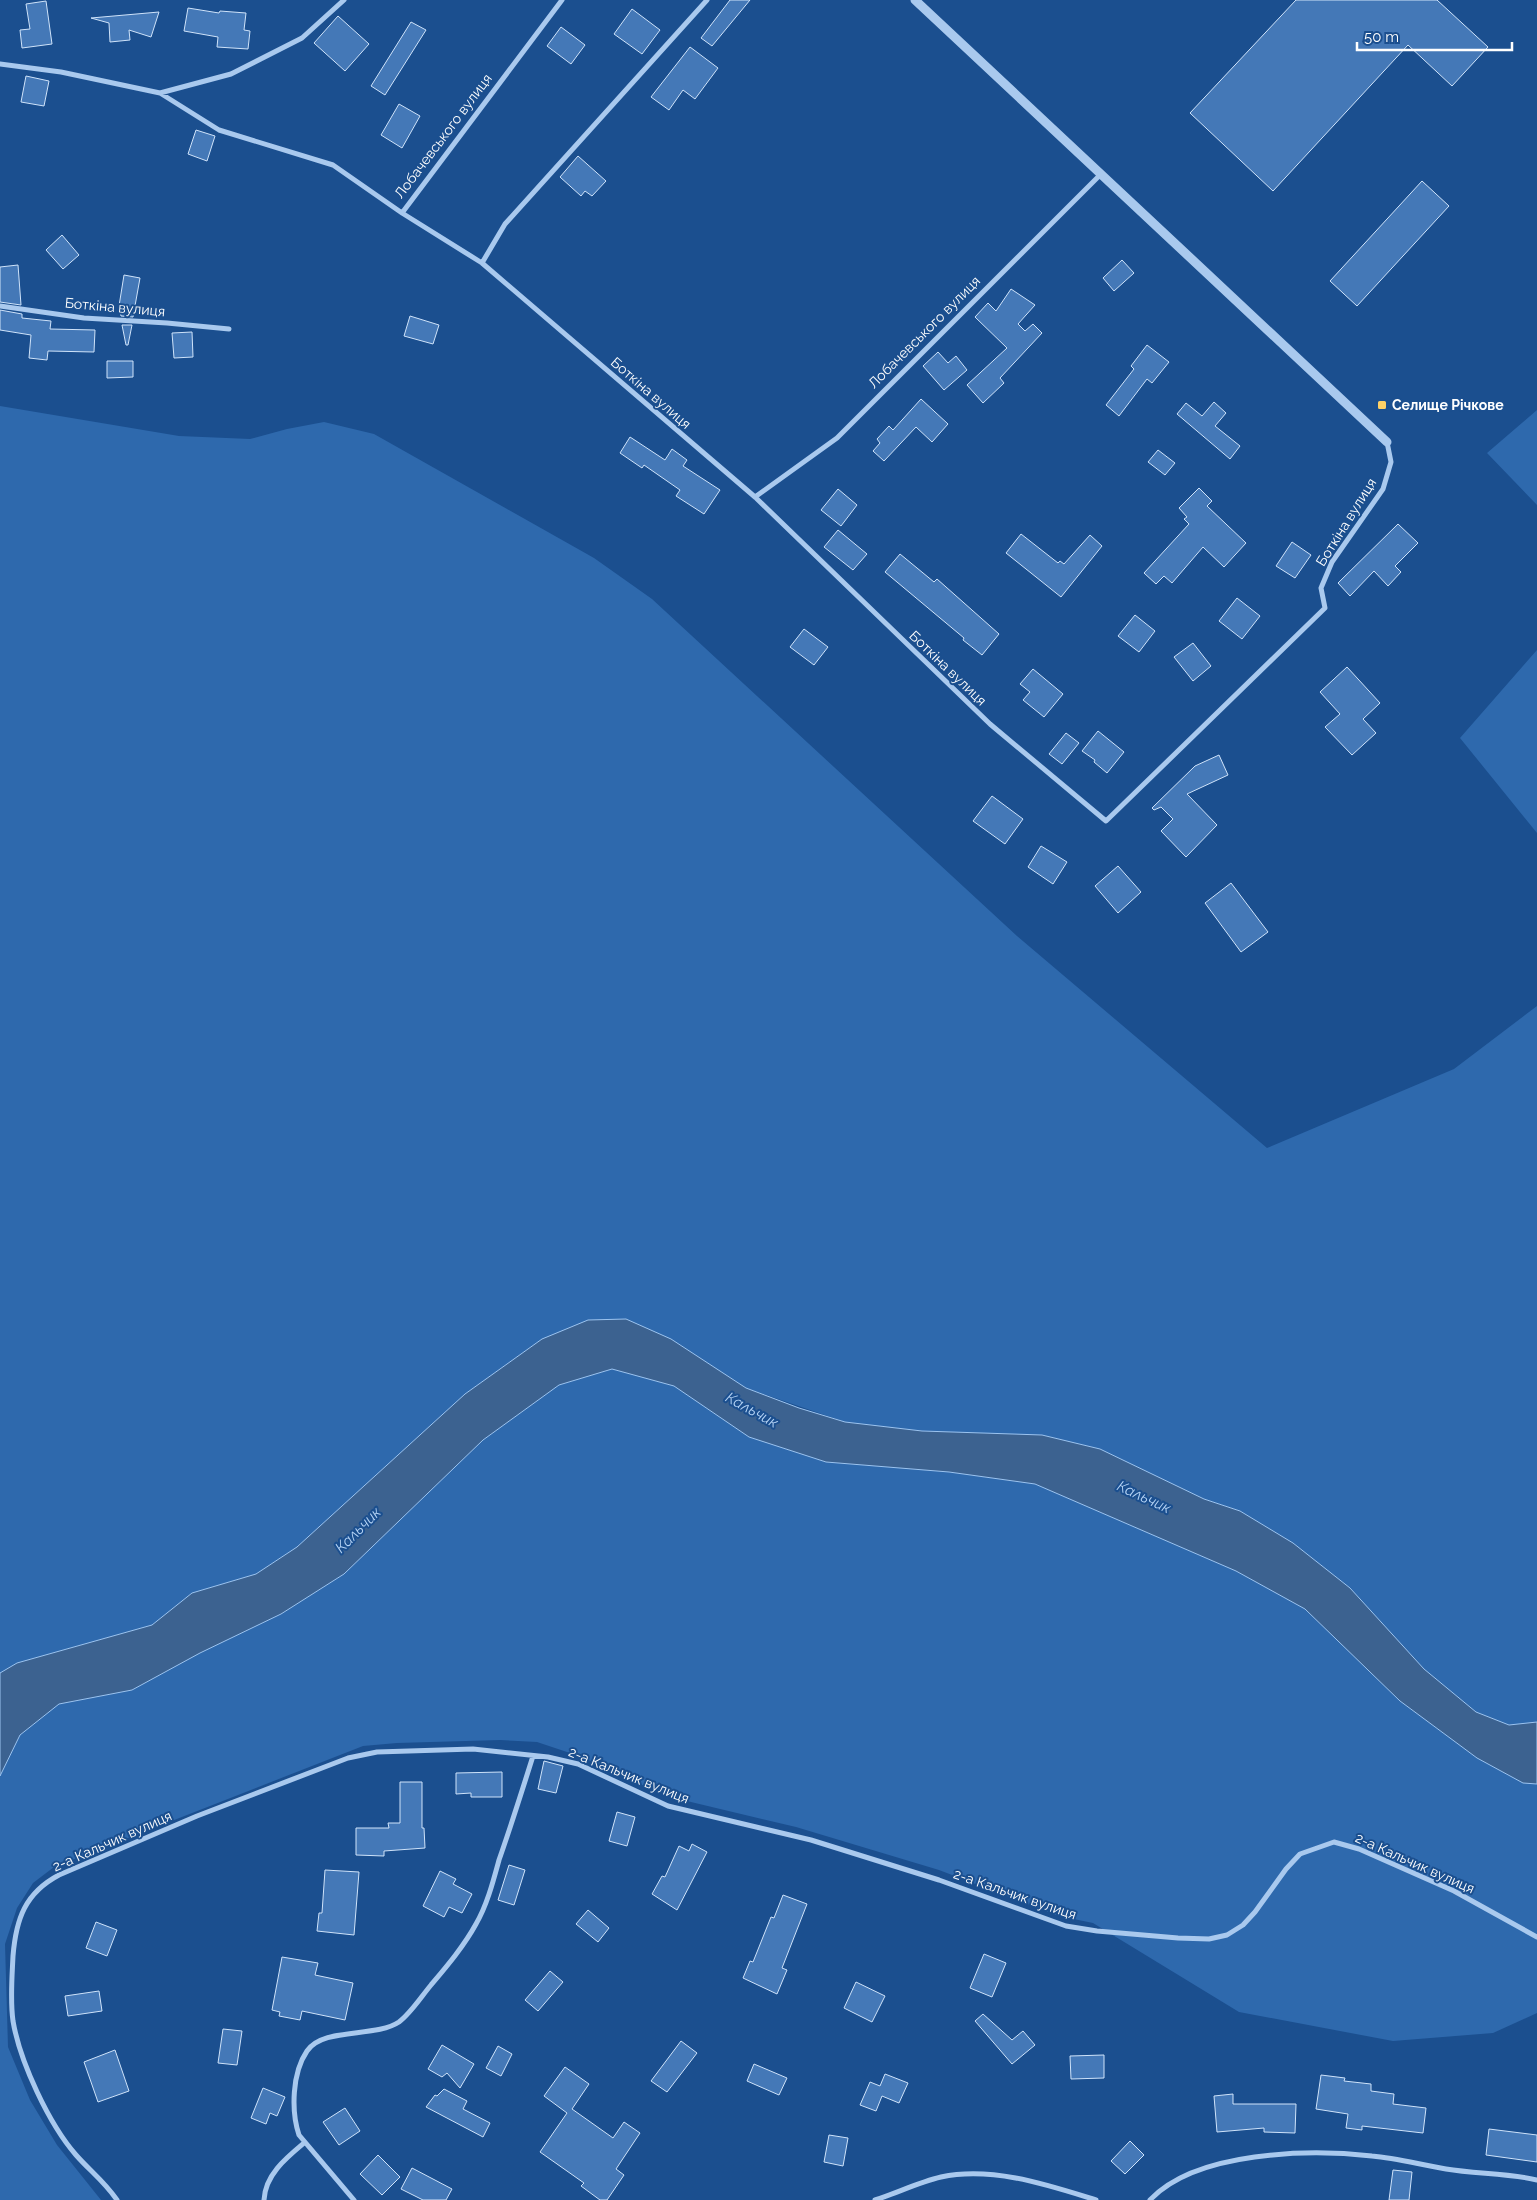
<svg xmlns="http://www.w3.org/2000/svg" width="1537" height="2200" font-family="Raleway,sans-serif">
<style>
.green{fill:#2e69ad}
.water{fill:#3c6290;stroke:#9cc4f0}
.building{fill:#4478b7;stroke:#cfe3fa}
.lines{fill:none;stroke-linecap:round;stroke-linejoin:round}
.minor{stroke:#a9c9ee;stroke-width:5}
.tertiary{stroke:#a9c9ee;stroke-width:9}
.poi-dot{fill:#ffd166;stroke:#1b4f8f;stroke-width:2}
.labels{text-anchor:middle;dominant-baseline:central;stroke-width:4;stroke-linejoin:round;paint-order:stroke}
.street-label{font-size:14px;fill:#fff;stroke:#1b4f8f}
.poi-label{font-size:14px;font-weight:bold;fill:#fff;stroke:#1b4f8f;text-anchor:start}
.water-label{font-size:15px;font-style:italic;fill:#b5d3f5;stroke:#1b4f8f}
</style>
<rect width="100%" height="100%" fill="#1b4f8f"/>
<path class="green" d="M 0,406 L 179,436 L 250,439 L 287,429 L 324,422 L 374,434 L 594,558 L 652,599 L 1017,936 L 1267,1148 L 1454,1069 L 1537,1006 L 1537,1722 L 1509,1725 L 1476,1712 L 1424,1669 L 1350,1588 L 1293,1543 L 1240,1511 L 1204,1499 L 1100,1449 L 1042,1435 L 922,1431 L 845,1422 L 746,1388 L 671,1339 L 542,1339 L 465,1394 L 297,1547 L 256,1574 L 192,1593 L 152,1625 L 17,1663 L 0,1673 Z
M 1537,410 L 1537,505 L 1487,453 Z
M 1537,650 L 1537,833 L 1460,738 Z
M 612,1369 L 674,1386 L 749,1437 L 826,1462 L 949,1472 L 1035,1484 L 1236,1571 L 1305,1609 L 1400,1701 L 1477,1758 L 1523,1783 L 1537,1784 L 1537,2013 L 1493,2033 L 1393,2041 L 1239,2012 L 1093,1923 L 1059,1916 L 939,1870 L 796,1827 L 691,1802 L 653,1790 L 582,1757 L 537,1742 L 500,1740 L 397,1743 L 363,1746 L 54,1867 L 33,1883 L 17,1908 L 5,1944 L 8,2047 L 30,2100 L 57,2145 L 101,2200 L 0,2200 L 0,1776 L 20,1735 L 59,1704 L 132,1690 L 199,1653 L 281,1614 L 344,1574 L 483,1440 L 559,1385 Z"/>
<path class="water" d="M 626,1319 L 671,1339 L 746,1388 L 799,1408 L 845,1422 L 922,1431 L 1042,1435 L 1100,1449 L 1204,1499 L 1240,1511 L 1293,1543 L 1350,1588 L 1424,1669 L 1476,1712 L 1509,1725 L 1537,1722 L 1537,1784 L 1523,1783 L 1477,1758 L 1400,1701 L 1305,1609 L 1236,1571 L 1035,1484 L 949,1472 L 826,1462 L 749,1437 L 674,1386 L 612,1369 L 559,1385 L 483,1440 L 344,1574 L 281,1614 L 200,1653 L 132,1690 L 59,1704 L 20,1735 L 0,1776 L 0,1673 L 17,1663 L 152,1625 L 192,1593 L 256,1574 L 297,1547 L 465,1394 L 542,1339 L 588,1320 Z"/>
<path class="building" d="M 730,0 L 750,0 L 712,46 L 701,38 Z
M 1296,0 L 1437,0 L 1488,47 L 1452,86 L 1408,45 L 1273,191 L 1190,113 Z
M 46,1 L 52,44 L 22,48 L 20,30 L 30,29 L 26,4 Z
M 188,8 L 219,13 L 220,11 L 246,13 L 244,30 L 250,31 L 248,49 L 217,47 L 218,37 L 184,31 Z
M 632,9 L 660,30 L 642,54 L 614,34 Z
M 159,12 L 151,37 L 129,30 L 130,40 L 110,42 L 109,23 L 91,18 Z
M 338,16 L 369,44 L 345,71 L 314,43 Z
M 411,22 L 426,30 L 385,95 L 371,86 Z
M 561,27 L 585,45 L 571,64 L 547,46 Z
M 690,47 L 718,68 L 695,99 L 683,90 L 669,110 L 651,97 Z
M 26,76 L 49,81 L 44,106 L 21,102 Z
M 399,104 L 420,116 L 402,148 L 381,135 Z
M 196,130 L 215,136 L 207,161 L 188,154 Z
M 578,156 L 606,181 L 592,196 L 585,191 L 581,196 L 560,177 Z
M 1422,181 L 1449,206 L 1357,306 L 1330,281 Z
M 62,235 L 79,255 L 63,269 L 46,250 Z
M 1122,260 L 1134,273 L 1114,291 L 1103,278 Z
M 18,265 L 21,305 L 0,302 L 0,267 Z
M 124,275 L 140,278 L 133,317 L 121,316 L 119,306 Z
M 1011,289 L 1035,305 L 1018,324 L 1025,331 L 1033,324 L 1042,333 L 1000,378 L 1004,383 L 983,403 L 967,385 L 1007,348 L 975,317 L 988,303 L 996,311 Z
M 0,310 L 22,314 L 22,318 L 51,321 L 50,329 L 95,330 L 94,352 L 48,351 L 47,360 L 29,358 L 31,335 L 0,330 Z
M 410,316 L 439,325 L 433,344 L 404,336 Z
M 122,325 L 132,325 L 128,345 L 126,345 Z
M 192,332 L 193,357 L 174,358 L 172,333 Z
M 1147,345 L 1169,362 L 1152,383 L 1147,379 L 1119,416 L 1106,405 L 1134,369 L 1131,366 Z
M 938,352 L 948,363 L 956,356 L 967,370 L 944,390 L 923,366 Z
M 107,361 L 133,361 L 133,377 L 107,378 Z
M 921,399 L 948,424 L 932,442 L 916,427 L 884,461 L 873,451 L 880,443 L 877,439 L 889,426 L 893,430 Z
M 1214,402 L 1226,413 L 1215,426 L 1240,446 L 1230,459 L 1177,414 L 1186,403 L 1202,416 Z
M 630,437 L 665,460 L 672,449 L 687,460 L 683,466 L 720,490 L 704,514 L 676,496 L 680,490 L 644,465 L 642,468 L 620,453 Z
M 1158,450 L 1175,463 L 1165,475 L 1148,462 Z
M 1199,488 L 1212,501 L 1207,506 L 1246,543 L 1224,567 L 1203,547 L 1172,583 L 1164,576 L 1156,584 L 1144,573 L 1189,524 L 1184,519 L 1187,517 L 1179,508 Z
M 838,489 L 857,505 L 841,526 L 821,510 Z
M 1398,524 L 1418,543 L 1395,566 L 1401,572 L 1388,586 L 1374,571 L 1350,596 L 1338,583 Z
M 838,530 L 867,554 L 853,570 L 824,547 Z
M 1021,534 L 1058,563 L 1060,561 L 1064,564 L 1090,535 L 1102,546 L 1061,597 L 1006,553 Z
M 1292,542 L 1311,555 L 1295,578 L 1276,566 Z
M 900,554 L 934,582 L 937,579 L 999,634 L 982,655 L 963,640 L 964,638 L 885,572 Z
M 1237,598 L 1260,616 L 1242,639 L 1219,621 Z
M 1135,615 L 1155,631 L 1139,652 L 1118,636 Z
M 804,629 L 828,647 L 814,665 L 790,647 Z
M 1193,643 L 1211,666 L 1193,681 L 1174,657 Z
M 1347,667 L 1380,703 L 1363,719 L 1376,733 L 1352,755 L 1325,727 L 1340,714 L 1320,692 Z
M 1033,669 L 1063,694 L 1044,717 L 1023,700 L 1030,692 L 1020,684 Z
M 1098,731 L 1124,752 L 1107,773 L 1094,762 L 1095,760 L 1082,751 Z
M 1066,733 L 1079,743 L 1062,764 L 1049,754 Z
M 1219,755 L 1228,775 L 1187,794 L 1217,825 L 1186,857 L 1161,831 L 1173,819 L 1161,807 L 1154,810 L 1152,808 L 1195,766 Z
M 992,796 L 1023,819 L 1005,844 L 973,821 Z
M 1041,846 L 1067,862 L 1053,884 L 1028,867 Z
M 1118,866 L 1141,892 L 1118,913 L 1095,886 Z
M 1231,883 L 1268,932 L 1241,952 L 1205,903 Z
M 544,1761 L 563,1766 L 556,1793 L 538,1789 Z
M 502,1772 L 502,1797 L 471,1797 L 471,1793 L 456,1794 L 456,1773 Z
M 400,1782 L 422,1782 L 422,1828 L 424,1828 L 425,1848 L 384,1851 L 384,1856 L 356,1855 L 356,1828 L 389,1828 L 388,1823 L 400,1823 Z
M 617,1812 L 635,1817 L 627,1846 L 609,1841 Z
M 692,1844 L 707,1852 L 677,1910 L 652,1894 L 662,1876 L 665,1877 L 679,1846 L 689,1851 Z
M 509,1865 L 525,1870 L 514,1905 L 498,1900 Z
M 325,1870 L 359,1872 L 354,1935 L 317,1931 L 319,1913 L 322,1913 Z
M 440,1871 L 456,1879 L 453,1884 L 472,1894 L 462,1913 L 449,1907 L 444,1917 L 423,1906 Z
M 783,1895 L 807,1904 L 782,1968 L 787,1970 L 777,1994 L 743,1978 L 750,1961 L 753,1962 L 771,1917 L 774,1918 Z
M 588,1910 L 609,1928 L 598,1942 L 576,1924 Z
M 96,1922 L 117,1930 L 107,1956 L 86,1948 Z
M 984,1954 L 1006,1963 L 992,1997 L 970,1988 Z
M 282,1957 L 318,1963 L 315,1975 L 353,1983 L 345,2020 L 302,2011 L 300,2020 L 279,2016 L 280,2012 L 272,2010 Z
M 550,1971 L 563,1982 L 538,2011 L 525,2000 Z
M 856,1982 L 885,1996 L 872,2022 L 844,2008 Z
M 99,1991 L 102,2011 L 68,2016 L 65,1996 Z
M 983,2014 L 1012,2040 L 1023,2031 L 1035,2045 L 1012,2064 L 975,2021 Z
M 223,2029 L 242,2031 L 237,2065 L 218,2063 Z
M 681,2041 L 697,2053 L 667,2092 L 651,2081 Z
M 442,2045 L 474,2064 L 460,2088 L 447,2073 L 442,2077 L 428,2069 Z
M 498,2046 L 512,2054 L 501,2076 L 486,2068 Z
M 115,2050 L 129,2091 L 98,2102 L 84,2062 Z
M 1104,2055 L 1104,2078 L 1071,2079 L 1070,2056 Z
M 754,2064 L 787,2078 L 779,2095 L 747,2081 Z
M 565,2067 L 589,2084 L 572,2109 L 613,2138 L 624,2122 L 640,2133 L 616,2169 L 624,2175 L 607,2200 L 600,2200 L 581,2186 L 584,2183 L 540,2152 L 567,2113 L 544,2096 Z
M 885,2074 L 908,2083 L 899,2103 L 882,2096 L 876,2111 L 860,2105 L 870,2082 L 880,2086 Z
M 1321,2075 L 1345,2078 L 1344,2081 L 1371,2084 L 1371,2091 L 1394,2094 L 1393,2104 L 1426,2108 L 1423,2133 L 1362,2126 L 1362,2130 L 1346,2128 L 1348,2114 L 1316,2109 Z
M 263,2088 L 285,2097 L 277,2116 L 270,2113 L 266,2124 L 251,2118 Z
M 444,2089 L 467,2101 L 463,2109 L 490,2123 L 483,2137 L 426,2107 L 435,2095 L 437,2096 Z
M 1233,2094 L 1233,2104 L 1296,2104 L 1295,2133 L 1264,2132 L 1264,2128 L 1217,2132 L 1214,2096 Z
M 345,2108 L 360,2131 L 339,2145 L 323,2122 Z
M 1489,2129 L 1537,2135 L 1537,2162 L 1486,2155 Z
M 829,2135 L 848,2138 L 843,2166 L 824,2162 Z
M 1130,2141 L 1144,2155 L 1125,2174 L 1111,2161 Z
M 378,2155 L 400,2177 L 382,2195 L 360,2174 Z
M 412,2168 L 452,2189 L 446,2200 L 423,2200 L 401,2189 Z
M 1393,2170 L 1412,2172 L 1409,2200 L 1389,2200 Z"/>
<g class="lines">
<path class="minor" d="M 0,64 L 61,72 L 160,93 L 219,130 L 333,165 L 402,213 L 482,263 L 755,497 L 990,724 L 1106,821 L 1325,608 L 1321,588 L 1332,562 L 1383,489 L 1391,462 L 1387,442
M 160,93 L 231,74 L 302,38 L 344,0
M 402,213 L 562,0
M 482,263 L 505,224 L 707,0
M 0,306 L 84,318 L 167,323 L 229,329
M 755,497 L 837,438 L 1101,174
M 117,2200 C 104,2181 90,2171 76,2155 C 49,2124 20,2062 13,2021 C 10,2000 12,1978 13,1956 C 16,1919 25,1893 59,1875 L 197,1816 L 348,1758 L 377,1752 L 473,1749 L 548,1757 L 578,1764 L 668,1806 L 811,1840 L 939,1880 L 1066,1926 L 1097,1931 L 1178,1938 L 1209,1939 L 1227,1935 L 1243,1925 L 1255,1912 L 1286,1869 L 1300,1854 L 1334,1842 L 1359,1849 L 1454,1891 L 1537,1937
M 264,2200 C 265,2175 286,2158 304,2143
M 354,2200 L 299,2135 C 291,2111 292,2073 307,2051 C 323,2027 375,2038 399,2022 C 411,2013 421,1997 431,1985 C 447,1966 464,1946 476,1924 C 487,1905 493,1882 499,1860 C 511,1826 522,1791 533,1756
M 875,2200 C 897,2193 919,2182 941,2177 C 992,2166 1048,2185 1096,2200
M 1150,2200 C 1196,2151 1309,2149 1372,2156 C 1397,2158 1421,2165 1446,2169 C 1476,2174 1508,2173 1537,2180"/>
<path class="tertiary" d="M 915,0 L 1387,442"/>
</g>
<rect class="poi-dot" x="1377" y="400" width="10" height="10" rx="2.5"/>
<g class="labels">
<g class="street-label">
<text transform="translate(443 136) rotate(-53)">Лобачевського вулиця</text>
<text transform="translate(115 307) rotate(5)">Боткіна вулиця</text>
<text transform="translate(924 332) rotate(-45)">Лобачевського вулиця</text>
<text transform="translate(651 393) rotate(41)">Боткіна вулиця</text>
<text transform="translate(1346 522) rotate(-58)">Боткіна вулиця</text>
<text transform="translate(948 668) rotate(44)">Боткіна вулиця</text>
<text transform="translate(629 1775) rotate(22)">2-а Кальчик вулиця</text>
<text transform="translate(112 1841) rotate(-24)">2-а Кальчик вулиця</text>
<text transform="translate(1415 1863) rotate(24)">2-а Кальчик вулиця</text>
<text transform="translate(1015 1894) rotate(19)">2-а Кальчик вулиця</text>
</g>
<g class="poi-label">
<text x="1392" y="405">Селище Річкове</text>
</g>
<g class="water-label">
<text transform="translate(752 1410) rotate(29)">Кальчик</text>
<text transform="translate(1144 1497) rotate(25)">Кальчик</text>
<text transform="translate(358 1530) rotate(-45)">Кальчик</text>
</g>
</g>
<path d="M1357 42v8h155v-8" fill="none" stroke="#ffffff" stroke-width="2.5"/>
<text x="1364" y="42" font-size="15" fill="#ffffff" stroke="#1b4f8f" stroke-width="4" paint-order="stroke">50 m</text>
</svg>
